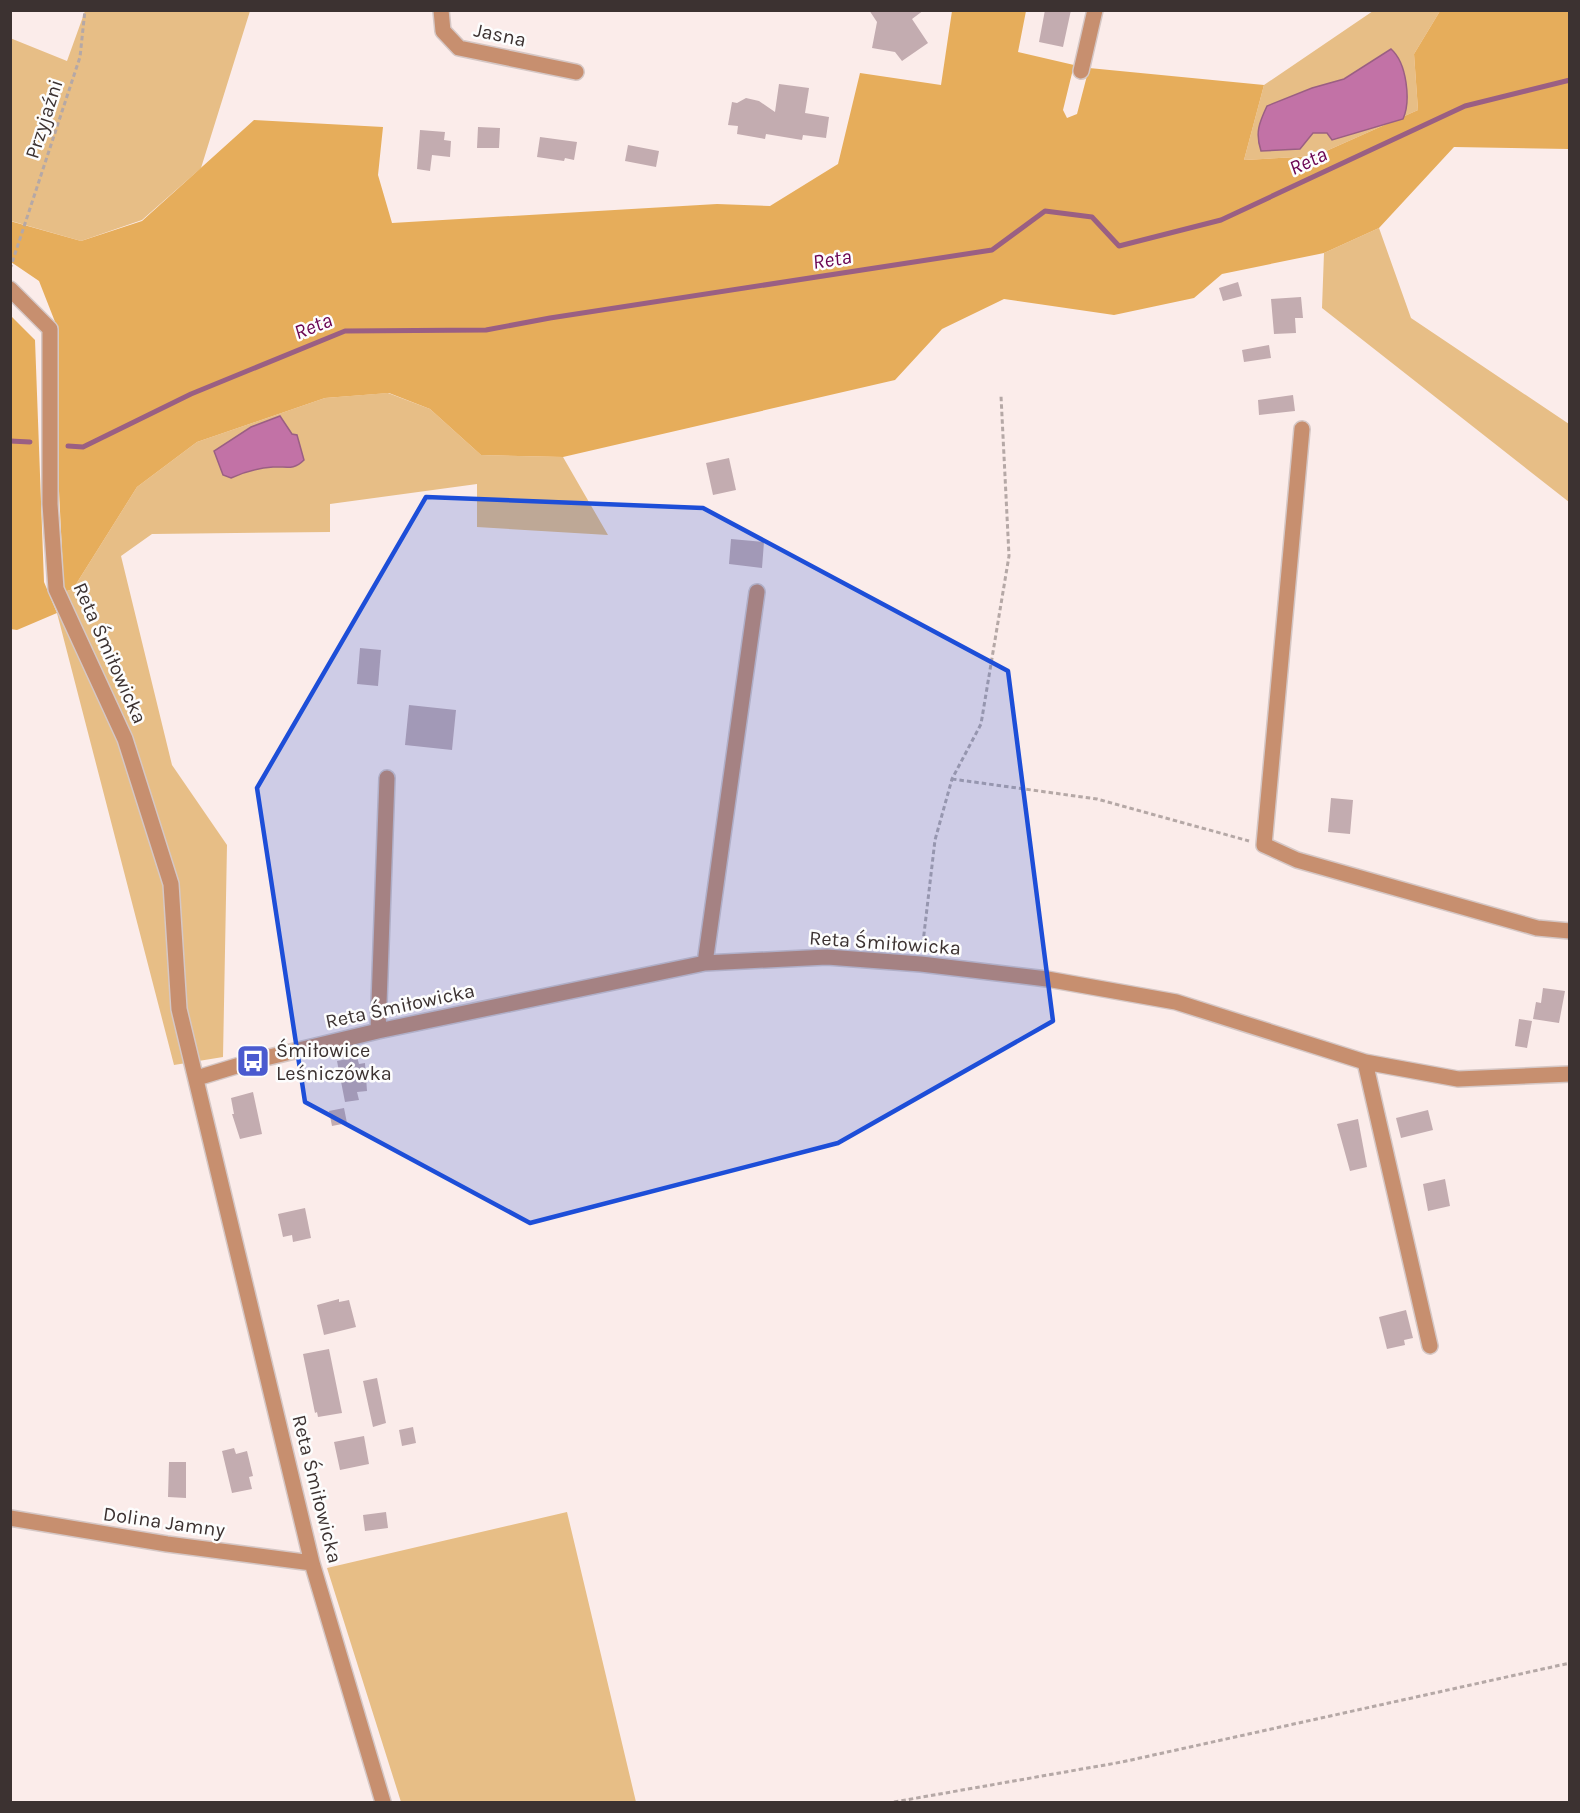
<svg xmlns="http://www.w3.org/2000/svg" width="1580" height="1813" font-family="Karla,sans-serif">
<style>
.green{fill:#e7be86}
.forest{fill:#e6ad5b}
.water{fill:#c272a6;stroke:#9a5f83;stroke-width:1.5}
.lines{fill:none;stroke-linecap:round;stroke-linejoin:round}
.stream{stroke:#9a5f83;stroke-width:5}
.building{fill:#c3acb0}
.minor-casing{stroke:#d5c7c5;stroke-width:18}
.path{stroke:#b5a8a6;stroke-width:3;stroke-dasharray:4.5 3;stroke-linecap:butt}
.minor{stroke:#c78f6f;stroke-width:15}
.marked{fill:#1d4ed8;fill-opacity:0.2;stroke:#1d4ed8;stroke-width:4.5;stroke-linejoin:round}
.labels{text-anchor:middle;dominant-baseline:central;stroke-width:5;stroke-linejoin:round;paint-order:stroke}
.street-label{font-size:20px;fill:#3c3231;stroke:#fdfdfd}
.poi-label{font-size:20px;fill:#3c3231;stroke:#fdfdfd;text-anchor:start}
.water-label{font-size:21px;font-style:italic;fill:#6a0451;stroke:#fdfdfd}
</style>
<rect width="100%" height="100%" fill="#fbecea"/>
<path class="green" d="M 85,11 L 250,11 L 201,168 L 142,220 L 81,241 L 11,221 L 10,38 L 67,61 Z
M 1373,11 L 1440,11 L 1414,54 L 1418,110 L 1315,156 L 1244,160 L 1264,85 Z
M 1379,228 L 1411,318 L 1569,424 L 1569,502 L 1322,308 L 1324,253 Z
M 388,393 L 430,409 L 481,455 L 563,457 L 608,535 L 477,527 L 477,484 L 330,504 L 330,532 L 152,534 L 121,556 L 172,765 L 227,845 L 223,1057 L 174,1065 L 57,613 L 64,592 L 73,589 L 137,487 L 197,442 L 325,398 Z
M 567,1512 L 636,1802 L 401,1802 L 327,1568 Z"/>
<path class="forest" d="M 952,11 L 1026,11 L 1018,52 L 1074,65 L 1063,110 L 1067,118 L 1077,114 L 1089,68 L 1264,85 L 1244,160 L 1315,156 L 1418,110 L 1414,54 L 1440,11 L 1569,11 L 1569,149 L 1454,147 L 1379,228 L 1324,253 L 1222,274 L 1194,298 L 1114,315 L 1004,299 L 942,329 L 895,380 L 563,457 L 481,455 L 430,409 L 389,393 L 325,398 L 197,442 L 137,487 L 73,589 L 64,592 L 56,430 L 59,332 L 39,281 L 11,262 L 10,221 L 81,241 L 142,221 L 254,120 L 383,127 L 378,175 L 392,223 L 717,204 L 770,206 L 838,164 L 860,73 L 941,85 Z
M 10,315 L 35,340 L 44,582 L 57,613 L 17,630 L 10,629 Z"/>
<path class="water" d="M 1391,49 C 1407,63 1411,101 1403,119 L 1332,140 L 1327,133 L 1313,133 L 1300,149 L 1261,151 C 1255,133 1259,123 1267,106 L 1312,88 L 1344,79 Z
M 280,416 L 292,434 L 297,435 L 304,460 C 293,471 286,466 273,467 C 259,468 244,472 231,478 L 223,475 L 214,451 L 251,427 Z"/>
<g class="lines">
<path class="stream" d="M 10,441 L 30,442
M 68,446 L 83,447 L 191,394 L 345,331 L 486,330 L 550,318 L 992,250 L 1045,211 L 1092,217 L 1119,246 L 1221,220 L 1465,106 L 1570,80"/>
</g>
<path class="building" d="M 869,10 L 924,10 L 912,19 L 928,43 L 902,61 L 895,52 L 872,48 L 877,22 Z
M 1045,10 L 1071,10 L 1063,47 L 1039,42 Z
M 779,84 L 809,88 L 805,113 L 829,117 L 826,138 L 803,135 L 802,140 L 766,134 L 765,139 L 737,134 L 738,126 L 728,125 L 732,102 L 737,103 L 746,98 L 759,101 L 775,112 Z
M 478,127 L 500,128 L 499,148 L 477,148 Z
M 420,130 L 445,132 L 444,140 L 451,141 L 450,157 L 432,155 L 430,171 L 417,169 Z
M 540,137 L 577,142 L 574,160 L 565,158 L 564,161 L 537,157 Z
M 628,145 L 659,151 L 656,167 L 625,161 Z
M 1238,282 L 1242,296 L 1223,301 L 1219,288 Z
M 1301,297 L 1303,318 L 1295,318 L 1296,333 L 1274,334 L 1271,299 Z
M 1269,345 L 1271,358 L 1244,362 L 1242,350 Z
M 1293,395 L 1295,411 L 1259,415 L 1258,400 Z
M 729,458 L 736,490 L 713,495 L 706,463 Z
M 731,539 L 764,542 L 762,568 L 729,564 Z
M 360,648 L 381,650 L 378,686 L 357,684 Z
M 409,705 L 456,710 L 452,750 L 405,745 Z
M 1331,798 L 1353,800 L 1350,834 L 1328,832 Z
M 1543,988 L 1565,991 L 1559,1023 L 1533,1019 L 1536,1002 L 1541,1003 Z
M 1519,1019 L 1532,1021 L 1527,1048 L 1515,1046 Z
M 357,1057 L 359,1064 L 365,1063 L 367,1091 L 357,1092 L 359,1100 L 345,1102 L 337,1061 Z
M 253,1092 L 262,1134 L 240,1139 L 232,1114 L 234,1114 L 231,1098 Z
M 344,1108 L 347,1123 L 332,1126 L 329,1111 Z
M 1428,1110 L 1433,1130 L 1401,1138 L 1396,1118 Z
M 1358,1119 L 1367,1167 L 1350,1171 L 1337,1124 Z
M 1445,1179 L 1450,1206 L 1428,1211 L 1423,1184 Z
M 305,1208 L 311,1238 L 293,1242 L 292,1235 L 283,1237 L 278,1214 Z
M 339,1299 L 339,1302 L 349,1300 L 356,1327 L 324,1335 L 317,1305 Z
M 1406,1310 L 1413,1338 L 1404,1340 L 1405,1345 L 1387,1349 L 1379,1317 Z
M 329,1349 L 342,1413 L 318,1417 L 317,1412 L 315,1413 L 303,1354 Z
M 377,1378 L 386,1423 L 373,1427 L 363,1381 Z
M 413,1427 L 416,1443 L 402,1446 L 399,1430 Z
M 364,1436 L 369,1464 L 340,1470 L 334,1442 Z
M 234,1448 L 236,1454 L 247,1451 L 253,1476 L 249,1477 L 252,1489 L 232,1493 L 222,1451 Z
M 169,1462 L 186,1462 L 186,1498 L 168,1497 Z
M 386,1512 L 388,1528 L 365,1531 L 363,1515 Z"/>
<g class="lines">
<g class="minor-casing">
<path id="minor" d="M 441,10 L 443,31 L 459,48 L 576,72
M 1081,71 L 1095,10
M 10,289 L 50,329 L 50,504 L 56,589 L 125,739 L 171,884 L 179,1009 L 312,1563 L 383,1802
M 1302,429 L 1264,845 L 1297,860 L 1537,928 L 1570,931
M 705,963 L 757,592
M 378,1031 L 387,778
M 1365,1062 L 1430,1346
M 197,1078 L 253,1061 L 378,1031 L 705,963 L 827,957 L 921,964 L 1047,979 L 1176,1002 L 1365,1062 L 1458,1079 L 1570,1074
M 10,1518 L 167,1544 L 312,1563"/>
</g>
<path class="path" d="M 10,269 L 80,57 L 85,10
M 952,779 L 1097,799 L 1249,841
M 922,951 L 935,840 L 952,779 L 981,724 L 1009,556 L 1001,396
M 894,1802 L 1122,1762 L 1570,1663"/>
<use href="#minor" class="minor"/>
</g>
<path class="marked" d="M 426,497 L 703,508 L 1008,671 L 1053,1021 L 838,1143 L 530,1223 L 305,1102 L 257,788 Z"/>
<defs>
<g id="bus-square" transform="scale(1.725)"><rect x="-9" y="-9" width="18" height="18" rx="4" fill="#4a5acf" stroke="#fdfdfd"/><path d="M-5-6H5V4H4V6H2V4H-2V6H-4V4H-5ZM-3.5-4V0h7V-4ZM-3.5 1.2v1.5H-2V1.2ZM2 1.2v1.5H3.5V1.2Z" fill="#fff"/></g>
</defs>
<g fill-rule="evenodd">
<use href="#bus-square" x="253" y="1061"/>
</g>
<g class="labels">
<g class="street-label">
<text transform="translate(500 35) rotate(12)">Jasna</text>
<text transform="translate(44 119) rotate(-72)">Przyjaźni</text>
<text transform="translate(110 653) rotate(66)">Reta Śmiłowicka</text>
<text transform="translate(885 943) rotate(4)">Reta Śmiłowicka</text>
<text transform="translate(400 1006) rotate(-12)">Reta Śmiłowicka</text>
<text transform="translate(317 1489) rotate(76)">Reta Śmiłowicka</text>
<text transform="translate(164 1522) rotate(8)">Dolina Jamny</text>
</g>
<g class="poi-label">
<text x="276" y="1050">Śmiłowice<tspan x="276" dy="23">Leśniczówka</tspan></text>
</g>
<g class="water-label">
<text transform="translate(1308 161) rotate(-25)">Reta</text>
<text transform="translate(832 259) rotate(-9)">Reta</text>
<text transform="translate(313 326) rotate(-22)">Reta</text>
</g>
</g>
<rect width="1580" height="1813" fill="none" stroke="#3c3231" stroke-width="24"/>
</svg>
